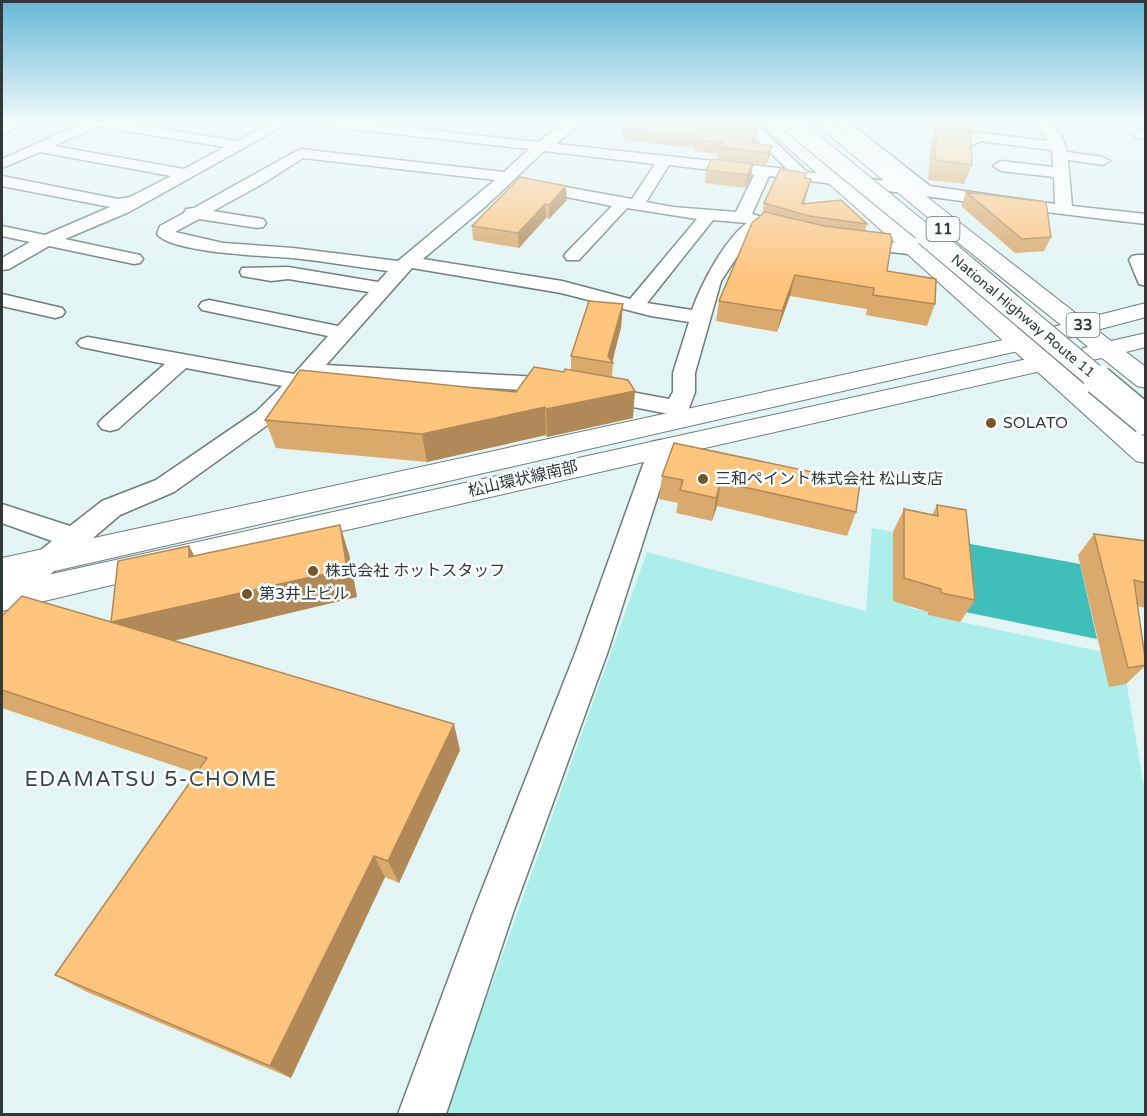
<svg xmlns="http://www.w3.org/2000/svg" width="1147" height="1116" font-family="'Varela Round','Noto Sans JP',sans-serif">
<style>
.green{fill:#aceeea}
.water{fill:#3fbeba}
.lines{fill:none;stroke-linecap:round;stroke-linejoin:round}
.street-casing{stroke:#6c7d7c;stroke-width:3}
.secondary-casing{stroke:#6c7d7c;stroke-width:2}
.highway-casing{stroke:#6c7d7c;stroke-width:2}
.street{fill:#fff;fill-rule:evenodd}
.secondary{fill:#fff;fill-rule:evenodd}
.highway{fill:#fff;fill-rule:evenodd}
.highway-bridge-far2-casing{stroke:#6c7d7c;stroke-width:20;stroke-linecap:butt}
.highway-bridge-far1-casing{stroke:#6c7d7c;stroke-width:25;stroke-linecap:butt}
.highway-bridge-casing{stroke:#6c7d7c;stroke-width:32;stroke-linecap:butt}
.highway-bridge-far2{stroke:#fff;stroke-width:18}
.highway-bridge-far1{stroke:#fff;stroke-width:23}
.highway-bridge{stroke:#fff;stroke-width:29}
.wall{fill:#daa96c}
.shaded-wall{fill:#b18958}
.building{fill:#fdc47e;stroke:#b18958;stroke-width:1.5}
.poi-dot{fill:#76552b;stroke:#fbfefe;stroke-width:2}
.labels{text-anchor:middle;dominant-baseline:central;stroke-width:5;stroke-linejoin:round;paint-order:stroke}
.far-street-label{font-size:14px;fill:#313838;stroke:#fbfefe}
.shield{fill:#fbfefe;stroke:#6e7373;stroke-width:1.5}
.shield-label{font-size:15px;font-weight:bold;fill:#313838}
.poi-label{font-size:16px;fill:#313838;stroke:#fbfefe;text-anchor:start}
.street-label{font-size:16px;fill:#313838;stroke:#fbfefe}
.near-neighbourhood-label{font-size:21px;letter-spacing:1.5px;fill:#364645;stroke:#fbfefe}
</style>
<rect width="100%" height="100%" fill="#e2f5f4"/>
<path class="green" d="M 872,528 L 893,532 L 909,608 L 928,612 L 928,615 L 1122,656 L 1145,793 L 1145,1114 L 445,1114 L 647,552 L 866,611 Z"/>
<path class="water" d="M 954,541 L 1080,564 L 1097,639 L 960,611 Z"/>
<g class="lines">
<g class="street-casing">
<path id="street" d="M 10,122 L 28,122 L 2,134 L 2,125 Z
M 85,122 L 118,122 L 238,141 L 273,122 L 290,122 L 129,212 L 65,239 L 140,255 L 143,259 L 140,263 L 134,264 L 49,246 L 9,269 L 2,270 L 2,258 L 30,242 L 2,236 L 2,226 L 45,235 L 110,207 L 2,186 L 2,176 L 118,199 L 130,197 L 171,176 L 40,152 L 2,168 L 2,159 ZM 97,126 L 225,147 L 184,169 L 54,146 Z
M 317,122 L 358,122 L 538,142 L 566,122 L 581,122 L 556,144 L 787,169 L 739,122 L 754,122 L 807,172 L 906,183 L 833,122 L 848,122 L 930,186 L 1055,204 L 1054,177 L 1001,171 L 993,166 L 1001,161 L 1053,167 L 1052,150 L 980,141 L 973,145 L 968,144 L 965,136 L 972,132 L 1049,141 L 1034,122 L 1048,122 L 1062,137 L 1067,152 L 1103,157 L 1110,161 L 1103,165 L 1068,160 L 1072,206 L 1146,214 L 1146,224 C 1020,210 895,191 769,176 L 752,214 L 799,228 L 802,232 L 799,236 L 793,237 L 762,229 L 750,237 L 721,281 L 695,373 L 695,392 L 689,408 L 696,419 L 692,424 L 684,426 L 676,424 L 669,414 L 556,392 L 315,378 L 273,421 L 174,492 L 120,515 L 13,606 L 2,609 L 2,582 L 52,541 L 2,523 L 2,504 L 70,526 L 102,501 L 156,480 L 257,411 L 282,386 L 186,368 L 118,429 L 110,431 L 102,429 L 98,424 L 102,419 L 165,364 L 81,347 L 77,343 L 81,339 L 88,337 L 294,374 L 328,336 L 202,310 L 199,306 L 202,302 L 209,300 L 338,326 L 369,292 L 288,279 L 271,281 L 242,276 L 240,272 L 242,268 L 288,267 L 378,282 L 388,271 C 356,267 324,261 292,258 C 266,256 171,253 157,234 L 160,226 L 184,213 L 186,209 L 194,208 L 300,149 L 504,172 L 529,149 L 324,126 ZM 544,151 L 655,164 L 632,199 L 527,180 L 521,182 L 519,185 L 521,188 L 612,206 L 567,252 L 564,256 L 567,260 L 579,260 L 627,208 L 697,219 L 630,299 L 562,281 L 423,259 L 486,206 ZM 303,158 L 495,180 L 398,261 L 293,248 L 223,243 L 175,232 L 199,219 L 257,228 L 263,227 L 266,223 L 263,219 L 213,211 L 264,183 ZM 669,165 L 754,175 L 736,212 L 673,207 L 646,202 ZM 713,220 L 747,223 C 725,239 701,284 692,310 L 647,303 ZM 412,268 L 561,293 L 651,316 L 689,322 L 673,373 L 673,392 L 669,399 L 556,378 L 326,365 Z
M 1141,131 L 1146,131 L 1146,139 L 1136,138 L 1134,135 Z
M 853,238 L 917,245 L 923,246 L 926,250 L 923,254 L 917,255 L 847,247 L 844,243 L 847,239 Z
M 1138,255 L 1146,255 L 1146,286 L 1139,284 L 1129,260 L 1132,256 Z
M 2,294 L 62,308 L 65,312 L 62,316 L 55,318 L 2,306 Z
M 661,440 L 670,442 L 673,448 L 608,651 L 514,910 L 446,1114 L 398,1114 L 474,910 L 576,651 L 649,448 L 652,442 Z"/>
</g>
<g class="secondary-casing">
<path id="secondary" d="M 1022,336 L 1031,338 L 1034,343 L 1031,348 L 2,583 L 2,558 Z
M 1045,355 L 1054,358 L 1058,363 L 1054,368 L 255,551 L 2,611 L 2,585 Z"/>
</g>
<g class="highway-casing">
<path id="highway" d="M 758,122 L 775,122 L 864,194 L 1146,438 L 1146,463 L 1136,461 L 850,202 Z
M 814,122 L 831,122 L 1083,319 L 1146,303 L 1146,317 L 1097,330 L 1111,341 L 1146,333 L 1146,347 L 1126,352 L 1146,367 L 1146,388 L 1137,386 L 1102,358 L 1092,360 L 1083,358 L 1080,353 L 1083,348 L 1088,347 L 1075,336 L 1061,339 L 1052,337 L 1049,332 L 1052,327 L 1061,325 L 950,236 Z"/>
</g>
<use href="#street" class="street"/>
<use href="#secondary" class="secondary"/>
<use href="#highway" class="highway"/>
<g class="highway-bridge-far2-casing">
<path id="highway-bridge-far2" d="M 788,122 L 928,236"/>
</g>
<g class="highway-bridge-far1-casing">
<path id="highway-bridge-far1" d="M 926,234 L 1100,381"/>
</g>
<g class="highway-bridge-casing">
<path id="highway-bridge" d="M 1098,380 L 1146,420"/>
</g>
<use href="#highway-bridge-far2" class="highway-bridge-far2"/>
<use href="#highway-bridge-far1" class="highway-bridge-far1"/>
<use href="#highway-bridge" class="highway-bridge"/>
</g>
<path class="wall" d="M 937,122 L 972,165 L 964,184 L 928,180 L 931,140 Z
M 623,128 L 757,130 L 754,144 L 772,146 L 769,158 L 766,165 L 717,159 L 718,154 L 694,151 L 695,148 L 622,140 Z
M 753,164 L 751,177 L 745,188 L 705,183 L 706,170 Z
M 520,177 L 567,200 L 549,219 L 546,218 L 519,248 L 473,240 L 472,226 Z
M 805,178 L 811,179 L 804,204 L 867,224 L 865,231 L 887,271 L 935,304 L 927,326 L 866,315 L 867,309 L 790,296 L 777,332 L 716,321 L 719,301 L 762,215 L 764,203 Z
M 966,192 L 1051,237 L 1044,251 L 1015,253 L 961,206 Z
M 623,304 L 621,327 L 612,362 L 613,363 L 612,377 L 633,418 L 547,437 L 546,435 L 427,462 L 276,448 L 265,420 L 516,392 L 571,370 L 571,356 Z
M 674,443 L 856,512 L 847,536 L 717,506 L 712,521 L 676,513 L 678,503 L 659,499 L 662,476 Z
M 937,505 L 975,600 L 960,622 L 928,615 L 928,612 L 893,601 L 893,532 L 904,509 L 932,515 Z
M 1094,534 L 1146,541 L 1146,608 L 1137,606 L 1146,665 L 1126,684 L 1109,687 L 1078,555 Z
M 349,554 L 357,597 L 174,641 L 460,750 L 399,883 L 385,877 L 291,1078 L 87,992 L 55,975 L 196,773 L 2,708 L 2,616 L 111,622 L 195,556 Z"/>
<path class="shaded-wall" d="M 757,130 L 755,141 L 751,151 L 751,143 Z
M 772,146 L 769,158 L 766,165 L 768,153 Z
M 753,164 L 751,177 L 745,188 L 747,175 Z
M 811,179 L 808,190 L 800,216 L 802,204 Z
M 566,186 L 567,200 L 549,219 L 549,205 Z
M 545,204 L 546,218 L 519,248 L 518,233 Z
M 795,275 L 790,296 L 777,332 L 782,311 Z
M 623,304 L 621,327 L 612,363 L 608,356 Z
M 635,391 L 633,418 L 547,437 L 546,409 Z
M 545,407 L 546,435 L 427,462 L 422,434 Z
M 721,482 L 717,506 L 712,521 L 716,498 Z
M 340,525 L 349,554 L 357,597 L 133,650 L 111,622 Z
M 189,546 L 205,575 L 189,557 Z
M 454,724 L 460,750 L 399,883 L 388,861 Z
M 374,856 L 385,877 L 291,1078 L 270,1066 Z"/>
<path class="building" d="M 629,122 L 749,122 L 753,126 L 753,129 L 757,130 L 751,143 L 772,146 L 768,153 L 719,147 L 723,140 L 721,142 L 696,140 L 698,136 L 623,128 Z
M 937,122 L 970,125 L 972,165 L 935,160 Z
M 712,159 L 753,164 L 747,175 L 706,170 Z
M 780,169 L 806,173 L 805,178 L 811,179 L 802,204 L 841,200 L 867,224 L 809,216 L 764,203 Z
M 520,177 L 566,186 L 549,205 L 545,204 L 518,233 L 472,226 Z
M 966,192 L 1046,202 L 1051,237 L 1022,239 Z
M 765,212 L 824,226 L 890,234 L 892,239 L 887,271 L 936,279 L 935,304 L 873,295 L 874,288 L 795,275 L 782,311 L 719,301 L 752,223 Z
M 589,301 L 623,304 L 608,356 L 613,363 L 571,356 Z
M 534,367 L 564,372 L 565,369 L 628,380 L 635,391 L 546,409 L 545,407 L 422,434 L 265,420 L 300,370 L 516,392 Z
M 674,443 L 860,482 L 856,512 L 721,482 L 716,498 L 680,490 L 683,480 L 662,476 Z
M 937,505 L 966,510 L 975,600 L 941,593 L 941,589 L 904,578 L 904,509 L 938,516 Z
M 340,525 L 347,569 L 111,622 L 454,724 L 388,861 L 374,856 L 270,1066 L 55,975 L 207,758 L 2,690 L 2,616 L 22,596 L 111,622 L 118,561 L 189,546 L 189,557 Z
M 1094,534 L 1146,541 L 1146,583 L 1134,580 L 1146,665 L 1128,668 Z"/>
<linearGradient id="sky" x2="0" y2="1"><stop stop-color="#64b8d6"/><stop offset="0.44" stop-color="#f2fafa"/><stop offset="1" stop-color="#f2fafa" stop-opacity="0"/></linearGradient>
<rect width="1147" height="278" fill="url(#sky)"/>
<g class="poi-dot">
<circle cx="991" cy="423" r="6"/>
<circle cx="703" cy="479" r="6"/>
<circle cx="313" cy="571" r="6"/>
<circle cx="247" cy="594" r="6"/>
</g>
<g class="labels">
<g class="far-street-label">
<text transform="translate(1023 316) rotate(40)">National Highway Route 11</text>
</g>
<g class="shield">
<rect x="926.5" y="217" width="33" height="24" rx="4.5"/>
<rect x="1066.5" y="313" width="33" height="24" rx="4.5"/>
</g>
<g class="shield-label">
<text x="943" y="229">11</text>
<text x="1083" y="325">33</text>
</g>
<g class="poi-label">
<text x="1003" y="423">SOLATO</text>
<text x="715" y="479">三和ペイント株式会社 松山支店</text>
<text x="325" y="571">株式会社 ホットスタッフ</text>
<text x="259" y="594">第3井上ビル</text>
</g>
<g class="street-label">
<text transform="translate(523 479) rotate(-13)">松山環状線南部</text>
</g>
<g class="near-neighbourhood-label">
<text x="151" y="779">EDAMATSU 5-CHOME</text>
</g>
</g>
<rect width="1147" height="1116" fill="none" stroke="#313838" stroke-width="6"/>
</svg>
